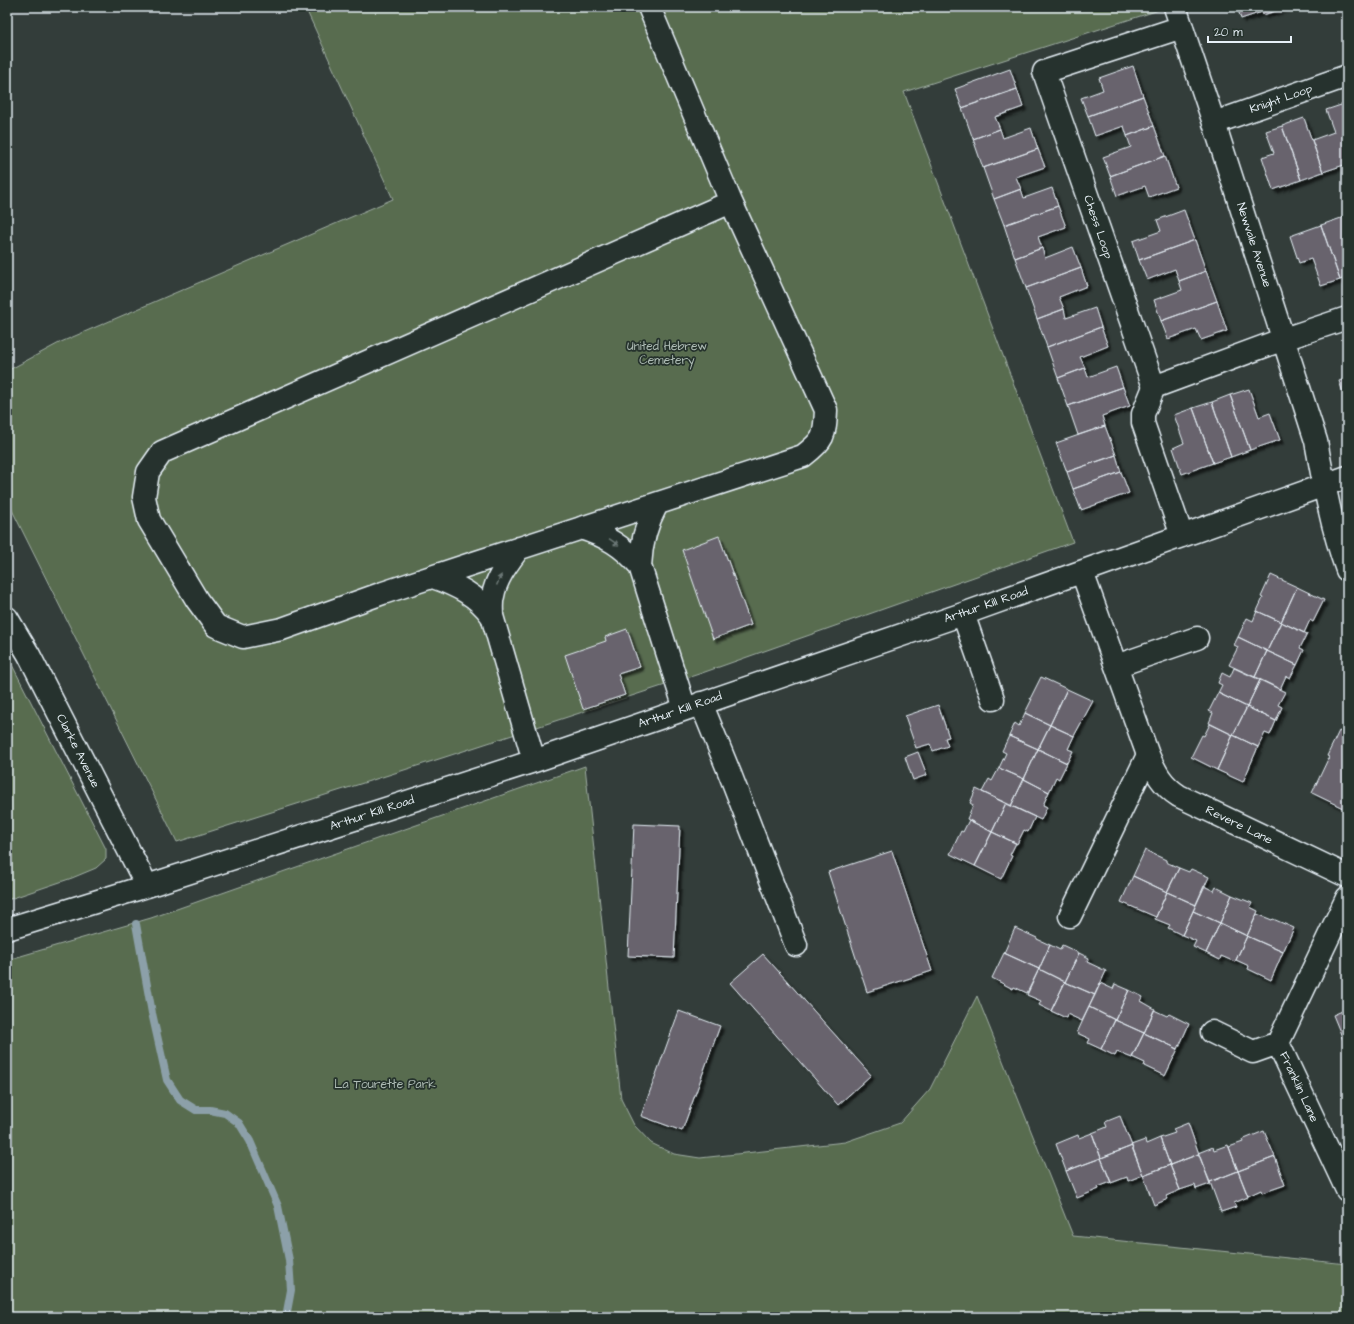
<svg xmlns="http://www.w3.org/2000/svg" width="1354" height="1324" font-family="'Architects Daughter',sans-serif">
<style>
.green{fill:#586c50;stroke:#a0aea4}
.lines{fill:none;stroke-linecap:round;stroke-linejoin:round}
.stream{stroke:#8ca0a9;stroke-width:8}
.building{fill:#68636d;stroke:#e8f1f8;filter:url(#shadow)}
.minor-casing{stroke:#e8f1f8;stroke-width:25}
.minor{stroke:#26332d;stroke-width:22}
.oneway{fill:#6a7674}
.labels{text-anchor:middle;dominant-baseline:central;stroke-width:3.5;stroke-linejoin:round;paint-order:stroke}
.street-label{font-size:12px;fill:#e8f1f8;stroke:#26332d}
.park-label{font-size:12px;fill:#aebcb5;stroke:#26332d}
</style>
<defs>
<filter id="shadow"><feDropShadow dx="3.5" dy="3.5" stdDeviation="1" flood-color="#0009"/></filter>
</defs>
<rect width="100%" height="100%" fill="#333d3a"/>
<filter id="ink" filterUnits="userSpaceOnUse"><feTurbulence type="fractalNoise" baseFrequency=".025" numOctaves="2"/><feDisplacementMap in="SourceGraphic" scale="8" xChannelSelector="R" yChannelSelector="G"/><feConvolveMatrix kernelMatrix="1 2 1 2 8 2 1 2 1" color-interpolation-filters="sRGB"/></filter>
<g filter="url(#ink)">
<path class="green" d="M 305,7 L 1158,7 L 1159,10 L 904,92 L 1073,542 L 702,673 L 439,759 L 177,842 L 7,500 L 7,371 L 61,342 L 393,199 Z
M 7,655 L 106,849 L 106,859 L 96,868 L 72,878 L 7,900 Z
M 585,766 L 621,1099 L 634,1125 L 651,1143 L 674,1154 L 700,1158 L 845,1142 L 900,1123 L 930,1089 L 977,996 L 1073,1236 L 1347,1264 L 1347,1317 L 7,1317 L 7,960 L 151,918 Z"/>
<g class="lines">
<path class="stream" d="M 136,924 L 152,1013 L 167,1080 L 180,1100 L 196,1110 L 210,1110 L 225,1113 L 239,1123 L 250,1141 L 278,1206 L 289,1260 L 291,1290 L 286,1317"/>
</g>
<path class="building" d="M 1237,7 L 1288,7 L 1263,15 L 1262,12 L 1241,19 Z
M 1133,66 L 1143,96 L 1088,116 L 1081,98 L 1103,90 L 1099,78 Z
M 1010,69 L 1017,89 L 962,108 L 955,89 Z
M 1017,89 L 1023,107 L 995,117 L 1000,129 L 973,139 L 962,108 Z
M 1143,96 L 1154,126 L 1127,136 L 1124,126 L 1095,136 L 1088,116 Z
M 1344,104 L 1347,111 L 1347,164 L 1323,172 L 1312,140 L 1334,132 L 1326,110 Z
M 1304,118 L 1323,172 L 1301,180 L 1282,126 Z
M 1154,126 L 1165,156 L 1110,176 L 1103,157 L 1131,147 L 1127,136 Z
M 1282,126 L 1301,180 L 1273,190 L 1262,157 L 1274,153 L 1266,131 Z
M 1031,128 L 1038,149 L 983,168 L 973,139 L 1000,129 L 1003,138 Z
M 1038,149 L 1045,167 L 1016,177 L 1021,189 L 994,199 L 983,168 Z
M 1165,156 L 1176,187 L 1149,197 L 1145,186 L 1117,196 L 1110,176 Z
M 1052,188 L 1058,206 L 1004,225 L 994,199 L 1021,189 L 1024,198 Z
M 1058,206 L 1066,227 L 1038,237 L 1042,248 L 1015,258 L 1004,225 Z
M 1184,210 L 1195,240 L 1139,260 L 1133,241 L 1161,231 L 1157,220 Z
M 1347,216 L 1347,277 L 1340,280 L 1321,225 Z
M 1321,225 L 1340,280 L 1321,286 L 1311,259 L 1299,263 L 1290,236 Z
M 1195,240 L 1206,271 L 1179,281 L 1175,269 L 1147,280 L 1139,260 Z
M 1073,247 L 1081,268 L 1026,288 L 1015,258 L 1042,248 L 1045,258 Z
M 1081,268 L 1087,286 L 1059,297 L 1064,309 L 1037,319 L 1026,288 Z
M 1206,271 L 1217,301 L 1161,321 L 1154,300 L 1182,290 L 1179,281 Z
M 1217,301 L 1227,331 L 1201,340 L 1196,329 L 1168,339 L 1161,321 Z
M 1095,308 L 1101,327 L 1047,347 L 1037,319 L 1064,309 L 1066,318 Z
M 1101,327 L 1108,346 L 1080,357 L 1085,368 L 1058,378 L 1047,347 Z
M 1347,354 L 1347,366 L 1343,355 Z
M 1116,367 L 1123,387 L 1068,406 L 1058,378 L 1085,368 L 1088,377 Z
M 1347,378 L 1347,404 L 1339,381 Z
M 1123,387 L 1130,406 L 1102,416 L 1105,426 L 1078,435 L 1068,406 Z
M 1249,389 L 1259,417 L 1270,413 L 1280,440 L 1250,450 L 1230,395 Z
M 1230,395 L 1250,450 L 1231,457 L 1212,402 Z
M 1212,402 L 1231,457 L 1213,463 L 1193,408 Z
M 1193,408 L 1213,463 L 1182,474 L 1173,448 L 1184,443 L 1174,415 Z
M 1105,426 L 1116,455 L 1067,472 L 1056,443 Z
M 1116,455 L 1121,472 L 1073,489 L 1067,472 Z
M 1121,472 L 1129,493 L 1081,510 L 1073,489 Z
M 719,536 L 751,625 L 713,639 L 682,550 Z
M 1271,575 L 1297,587 L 1281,622 L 1257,611 L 1263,598 L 1261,597 Z
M 1297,587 L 1324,600 L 1313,622 L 1310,620 L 1304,633 L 1281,622 Z
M 1257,611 L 1281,622 L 1267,651 L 1238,637 L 1247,618 L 1253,621 Z
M 1281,622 L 1307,634 L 1300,648 L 1304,650 L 1297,665 L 1267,651 Z
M 627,629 L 640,667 L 618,674 L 625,695 L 583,709 L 565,655 L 606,641 L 605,637 Z
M 1238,637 L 1267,651 L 1255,677 L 1229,665 L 1238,647 L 1234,645 Z
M 1267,651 L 1297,665 L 1290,678 L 1286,676 L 1280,689 L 1255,677 Z
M 1234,668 L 1260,680 L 1247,707 L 1218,693 L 1222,685 L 1218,683 L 1222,673 L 1230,677 Z
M 1041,677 L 1067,689 L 1050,725 L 1025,713 L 1032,699 L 1030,699 Z
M 1260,680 L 1285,692 L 1278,705 L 1282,707 L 1276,721 L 1247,707 Z
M 1067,689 L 1093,701 L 1074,736 L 1050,725 Z
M 1218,693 L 1247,707 L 1233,735 L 1209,723 L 1213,713 L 1209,711 Z
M 938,705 L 949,737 L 945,738 L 948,746 L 933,751 L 930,744 L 916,748 L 905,716 Z
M 1247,707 L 1276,721 L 1270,735 L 1265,733 L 1258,747 L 1233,735 Z
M 1025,713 L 1050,725 L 1038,749 L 1009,736 L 1015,723 L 1019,726 Z
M 1210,724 L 1233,735 L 1217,770 L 1191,757 L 1202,735 L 1204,736 Z
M 1050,725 L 1074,736 L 1068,749 L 1073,751 L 1067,763 L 1038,749 Z
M 1347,726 L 1347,810 L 1312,793 L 1329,757 L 1327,756 L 1339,731 L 1344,733 Z
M 1233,735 L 1258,747 L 1243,782 L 1217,770 Z
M 1009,736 L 1038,749 L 1024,779 L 999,768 L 1006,753 L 1002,751 Z
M 1038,749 L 1067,763 L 1059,779 L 1056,777 L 1049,792 L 1024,779 Z
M 918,752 L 927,775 L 913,780 L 905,757 Z
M 999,768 L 1024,779 L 1011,806 L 982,792 L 989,779 L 992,781 Z
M 1024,779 L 1049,792 L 1043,805 L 1047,807 L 1041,820 L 1011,806 Z
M 976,789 L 1006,803 L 992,832 L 967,819 L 973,805 L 970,803 Z
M 1006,803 L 1035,817 L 1028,832 L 1024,830 L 1017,844 L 992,832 Z
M 969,820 L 992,832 L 975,866 L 950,854 L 961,831 L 963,832 Z
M 634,824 L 680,826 L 674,958 L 628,956 Z
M 992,832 L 1016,843 L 1010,855 L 1012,856 L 1001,879 L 975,866 Z
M 1145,850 L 1166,860 L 1166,862 L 1179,868 L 1167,892 L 1133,876 Z
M 892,851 L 932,971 L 867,992 L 828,872 Z
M 1179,868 L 1189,872 L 1191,869 L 1209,877 L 1196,905 L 1167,892 Z
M 1133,876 L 1167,892 L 1156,917 L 1121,902 Z
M 1204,886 L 1214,891 L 1216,887 L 1232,895 L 1220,923 L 1193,911 Z
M 1167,892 L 1196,905 L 1182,935 L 1168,928 L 1170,925 L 1155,919 Z
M 1232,895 L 1252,903 L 1250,907 L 1258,911 L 1247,936 L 1220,923 Z
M 1193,911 L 1220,923 L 1206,953 L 1193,947 L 1196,941 L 1182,935 Z
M 1257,914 L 1272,920 L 1273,919 L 1294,928 L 1283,952 L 1247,936 Z
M 1220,923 L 1247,936 L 1235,962 L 1221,956 L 1220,960 L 1206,953 Z
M 1015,928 L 1037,938 L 1037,939 L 1050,945 L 1039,969 L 1004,953 Z
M 1247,936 L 1283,952 L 1271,980 L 1248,969 L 1249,966 L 1236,960 Z
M 1050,945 L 1060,950 L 1062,945 L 1079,953 L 1065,982 L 1039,969 Z
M 1004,953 L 1039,969 L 1027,993 L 1014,987 L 1013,989 L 992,978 Z
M 1079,953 L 1089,958 L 1087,962 L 1106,971 L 1095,995 L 1065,982 Z
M 763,954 L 871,1075 L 838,1105 L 730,983 Z
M 1039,969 L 1065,982 L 1051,1011 L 1039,1005 L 1041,1001 L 1027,995 Z
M 1065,982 L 1095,995 L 1082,1021 L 1067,1014 L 1066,1018 L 1051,1011 Z
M 1100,983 L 1113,989 L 1115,984 L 1129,990 L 1115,1020 L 1089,1007 Z
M 1129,990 L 1143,997 L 1141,1001 L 1155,1009 L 1144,1033 L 1115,1020 Z
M 1089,1007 L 1115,1020 L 1101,1049 L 1088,1043 L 1090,1039 L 1077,1033 Z
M 1347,1009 L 1347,1049 L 1333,1015 Z
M 1154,1010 L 1167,1016 L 1169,1014 L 1189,1024 L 1178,1049 L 1144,1033 Z
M 679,1011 L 720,1026 L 682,1131 L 641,1116 Z
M 1115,1020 L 1144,1033 L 1132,1058 L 1117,1052 L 1115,1056 L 1101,1049 Z
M 1144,1033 L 1178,1049 L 1165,1076 L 1144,1066 L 1145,1063 L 1132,1057 Z
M 1120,1116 L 1132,1146 L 1101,1158 L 1092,1133 L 1107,1127 L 1105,1122 Z
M 1188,1123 L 1199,1154 L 1170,1165 L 1160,1138 L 1175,1133 L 1173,1129 Z
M 1264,1131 L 1275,1157 L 1238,1171 L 1229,1147 L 1243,1142 L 1242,1140 Z
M 1092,1133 L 1101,1158 L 1066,1171 L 1056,1144 L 1078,1135 L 1079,1138 Z
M 1160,1138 L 1170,1165 L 1143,1175 L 1131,1145 L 1145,1140 L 1146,1144 Z
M 1228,1145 L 1238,1171 L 1210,1182 L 1198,1153 L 1213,1147 L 1214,1150 Z
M 1132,1146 L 1143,1175 L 1128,1181 L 1127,1177 L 1111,1183 L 1101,1158 Z
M 1199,1154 L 1210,1184 L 1196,1189 L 1195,1185 L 1180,1190 L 1170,1165 Z
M 1275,1157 L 1285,1185 L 1262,1193 L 1261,1190 L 1248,1196 L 1238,1171 Z
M 1101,1158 L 1111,1182 L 1098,1187 L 1099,1189 L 1077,1198 L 1066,1171 Z
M 1170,1165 L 1180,1190 L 1166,1196 L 1168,1199 L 1154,1205 L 1143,1175 Z
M 1238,1171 L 1248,1197 L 1234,1203 L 1236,1207 L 1221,1212 L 1210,1182 Z"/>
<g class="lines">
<g class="minor-casing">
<path id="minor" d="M 649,7 L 731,202 L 826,410 C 825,436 824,440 803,456 L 474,563 L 383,593 L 282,629 L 243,637 L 216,626 L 197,600 L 149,520 L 144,497 L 148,472 L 162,452 L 731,202
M 1175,7 L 1214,123 L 1316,441 C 1324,485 1332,529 1347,570
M 1182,27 L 1044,72 L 1154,387 L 1284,339 L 1347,318
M 1214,123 L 1347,76
M 1154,387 L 1143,414 L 1143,423 L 1182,536
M 657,504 C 646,524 641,544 640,566 L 685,709
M 581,528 C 606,536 623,546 640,566
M 519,548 C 508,563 496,578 493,596 C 491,602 492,609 492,616 L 534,761
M 1082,572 L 1148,755 C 1156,773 1162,785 1179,796 L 1347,876
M 433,577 C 456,585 477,595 492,616
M 963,614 L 993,699
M 7,618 L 29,655 L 147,886
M 1116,666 L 1197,638
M 701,703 L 730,774 L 796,945
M 1347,898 L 1278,1043 L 1347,1190
M 1070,916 L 1148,755
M 7,929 L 147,886 L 534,761 L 963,614 L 1347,477
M 1212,1032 L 1253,1052 L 1278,1043"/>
</g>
<use href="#minor" class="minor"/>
</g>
<defs><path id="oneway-solid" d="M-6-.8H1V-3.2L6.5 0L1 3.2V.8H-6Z"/></defs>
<g class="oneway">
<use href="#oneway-solid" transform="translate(614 542) rotate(34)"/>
<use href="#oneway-solid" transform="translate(499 580) rotate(-66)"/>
</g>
</g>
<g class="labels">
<g class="street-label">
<text transform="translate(1281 99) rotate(-19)">Knight Loop</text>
<text transform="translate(1098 227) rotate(71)">Chess Loop</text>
<text transform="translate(1254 245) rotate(72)">Newvale Avenue</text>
<text transform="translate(986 605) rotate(-19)">Arthur Kill Road</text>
<text transform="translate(680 710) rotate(-19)">Arthur Kill Road</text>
<text transform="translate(78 751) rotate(63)">Clarke Avenue</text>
<text transform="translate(372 813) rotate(-18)">Arthur Kill Road</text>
<text transform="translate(1239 825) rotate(26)">Revere Lane</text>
<text transform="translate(1299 1087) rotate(65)">Franklin Lane</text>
</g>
<g class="park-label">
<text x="667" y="346">United Hebrew<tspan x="667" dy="14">Cemetery</tspan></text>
<text x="385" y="1084">La Tourette Park</text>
</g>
</g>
<rect width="1354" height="1324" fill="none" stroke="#26332d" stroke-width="24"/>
<rect x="12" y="12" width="1330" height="1300" fill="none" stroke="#e8f1f8" stroke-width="1.5" filter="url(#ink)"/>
<path d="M1208 36v6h83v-6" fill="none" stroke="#e8f1f8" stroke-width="2"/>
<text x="1214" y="36" font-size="12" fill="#e8f1f8" stroke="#26332d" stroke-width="3" paint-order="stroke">20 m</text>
</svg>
